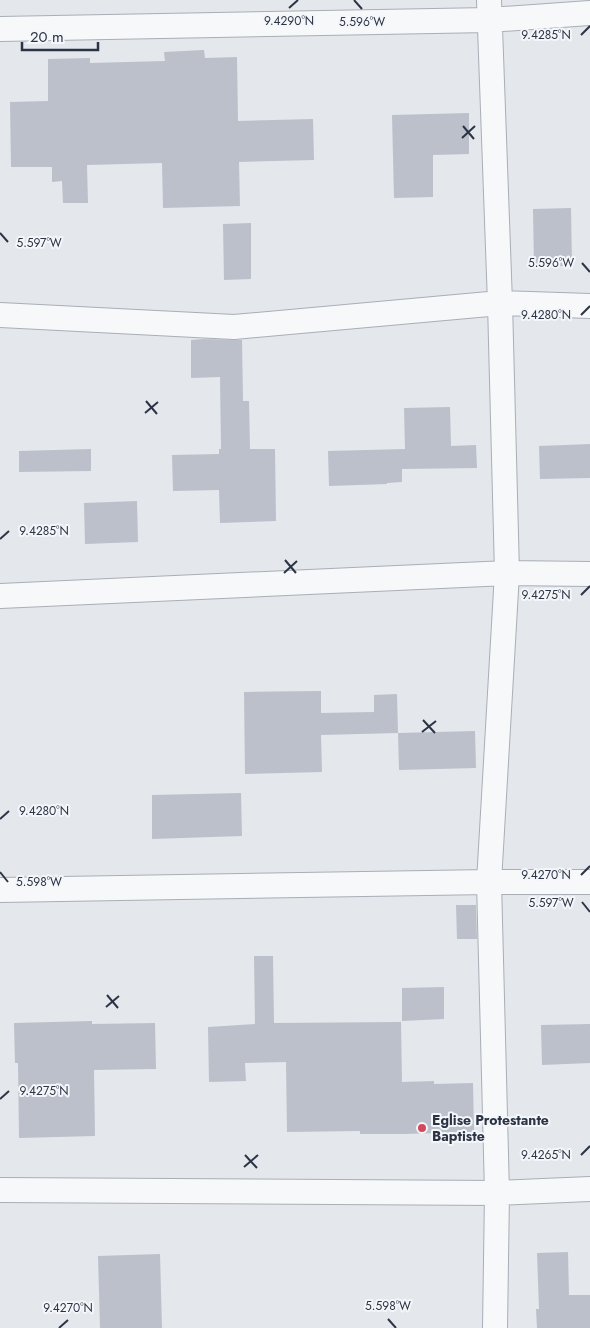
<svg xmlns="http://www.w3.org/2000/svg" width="590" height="1328" font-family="Jost,sans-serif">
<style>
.building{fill:#bbc0ca}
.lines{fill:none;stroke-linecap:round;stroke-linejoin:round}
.minor-casing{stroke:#a9aeb7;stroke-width:26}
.minor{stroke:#f7f8fa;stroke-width:24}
.ticks{fill:none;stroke:#2b3445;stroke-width:2}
.poi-dot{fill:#d1495b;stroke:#f4f6f9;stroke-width:2}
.labels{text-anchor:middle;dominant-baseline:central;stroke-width:4;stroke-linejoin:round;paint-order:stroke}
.poi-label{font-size:14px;font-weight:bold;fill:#2b3445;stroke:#f4f6f9;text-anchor:start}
.ticks-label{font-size:12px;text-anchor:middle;fill:#2b3445;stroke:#f4f6f9;stroke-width:4;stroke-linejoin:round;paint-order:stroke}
</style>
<rect width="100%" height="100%" fill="#e4e7ec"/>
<path class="building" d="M 204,50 L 205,58 L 237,57 L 238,121 L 313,119 L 314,160 L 239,162 L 240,206 L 163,208 L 162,163 L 87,165 L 88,203 L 63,203 L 62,181 L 52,182 L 52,167 L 11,167 L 10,102 L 48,101 L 48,59 L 90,58 L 90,63 L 165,61 L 164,52 Z
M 469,113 L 469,154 L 433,155 L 433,197 L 394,198 L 392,115 Z
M 571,208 L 572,266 L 534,266 L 533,209 Z
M 251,223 L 251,279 L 224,280 L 223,224 Z
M 203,339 L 242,340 L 243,401 L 249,401 L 250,449 L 275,449 L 276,521 L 220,523 L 219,490 L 173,491 L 172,455 L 219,454 L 219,449 L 221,449 L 220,377 L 191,378 L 191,340 Z
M 450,407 L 451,446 L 476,445 L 477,468 L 402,469 L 402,482 L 387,483 L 387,484 L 329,486 L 328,451 L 405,449 L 404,408 Z
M 590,444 L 590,478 L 540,479 L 539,446 Z
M 91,449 L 91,471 L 19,472 L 19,451 Z
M 137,501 L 138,542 L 85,544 L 84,503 Z
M 321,691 L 321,713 L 374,712 L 374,695 L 397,694 L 398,733 L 321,735 L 322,772 L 245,774 L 244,692 Z
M 475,731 L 476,768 L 399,770 L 398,733 Z
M 241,793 L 242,836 L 152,839 L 152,795 Z
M 456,905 L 476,905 L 477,939 L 457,939 Z
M 254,956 L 273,956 L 274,1023 L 401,1022 L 402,1082 L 434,1081 L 434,1084 L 473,1083 L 474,1132 L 404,1134 L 360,1134 L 360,1131 L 287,1132 L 286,1062 L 245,1063 L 246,1081 L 209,1082 L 208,1027 L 255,1024 Z
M 444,987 L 444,1019 L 402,1021 L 402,988 Z
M 92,1021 L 92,1024 L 155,1023 L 156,1069 L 94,1070 L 95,1136 L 19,1138 L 18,1063 L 15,1063 L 14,1023 Z
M 590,1024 L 590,1063 L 542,1065 L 541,1025 Z
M 568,1252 L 569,1295 L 590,1295 L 590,1328 L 537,1328 L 536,1309 L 539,1309 L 537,1253 Z
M 160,1254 L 162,1328 L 100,1328 L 98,1256 Z"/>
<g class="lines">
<g class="minor-casing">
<path id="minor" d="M 489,0 L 500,303 L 507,573 L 489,882 L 497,1193 L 495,1328
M 0,29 L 489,20 L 590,13
M 0,315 L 234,327 L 500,303 L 590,306
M 0,596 L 507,573 L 590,574
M 0,890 L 489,882 L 590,882
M 0,1190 L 497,1193 L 590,1189"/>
</g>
<use href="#minor" class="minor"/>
</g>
<path class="ticks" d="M 354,0 L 362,9M 289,8 L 298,0M 581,35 L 590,26M 463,126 L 474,139M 462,138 L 475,126M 0,233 L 8,242M 582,263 L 590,272M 581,315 L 590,306M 146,401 L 157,414M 145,413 L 158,402M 0,539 L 9,531M 285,560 L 296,573M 284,573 L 297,561M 581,595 L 590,586M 423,720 L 435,733M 422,732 L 436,721M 0,819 L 9,811M 0,872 L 8,882M 581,875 L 590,866M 582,902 L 590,912M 107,995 L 118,1008M 106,1007 L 119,996M 0,1099 L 9,1091M 245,1155 L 257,1168M 581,1155 L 590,1146M 244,1167 L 258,1155M 388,1319 L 396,1328M 59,1328 L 68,1320"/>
<circle class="poi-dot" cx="422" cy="1128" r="5"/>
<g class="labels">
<g class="poi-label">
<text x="432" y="1120">Eglise Protestante<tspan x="432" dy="16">Baptiste</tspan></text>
</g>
</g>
<g class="ticks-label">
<text x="289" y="25">9.4290°N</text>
<text x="362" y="26">5.596°W</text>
<text x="546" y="39">9.4285°N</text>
<text x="39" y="247">5.597°W</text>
<text x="551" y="267">5.596°W</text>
<text x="546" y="319">9.4280°N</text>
<text x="44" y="535">9.4285°N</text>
<text x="546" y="599">9.4275°N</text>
<text x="44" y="815">9.4280°N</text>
<text x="546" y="879">9.4270°N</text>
<text x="39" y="886">5.598°W</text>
<text x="551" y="907">5.597°W</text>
<text x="44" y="1095">9.4275°N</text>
<text x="546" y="1159">9.4265°N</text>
<text x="388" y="1310">5.598°W</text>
<text x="68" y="1312">9.4270°N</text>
</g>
<path d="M22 42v8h76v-8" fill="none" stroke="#2b3445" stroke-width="2.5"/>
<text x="30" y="42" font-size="15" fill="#2b3445" stroke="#f4f6f9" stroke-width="4" paint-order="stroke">20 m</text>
</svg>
